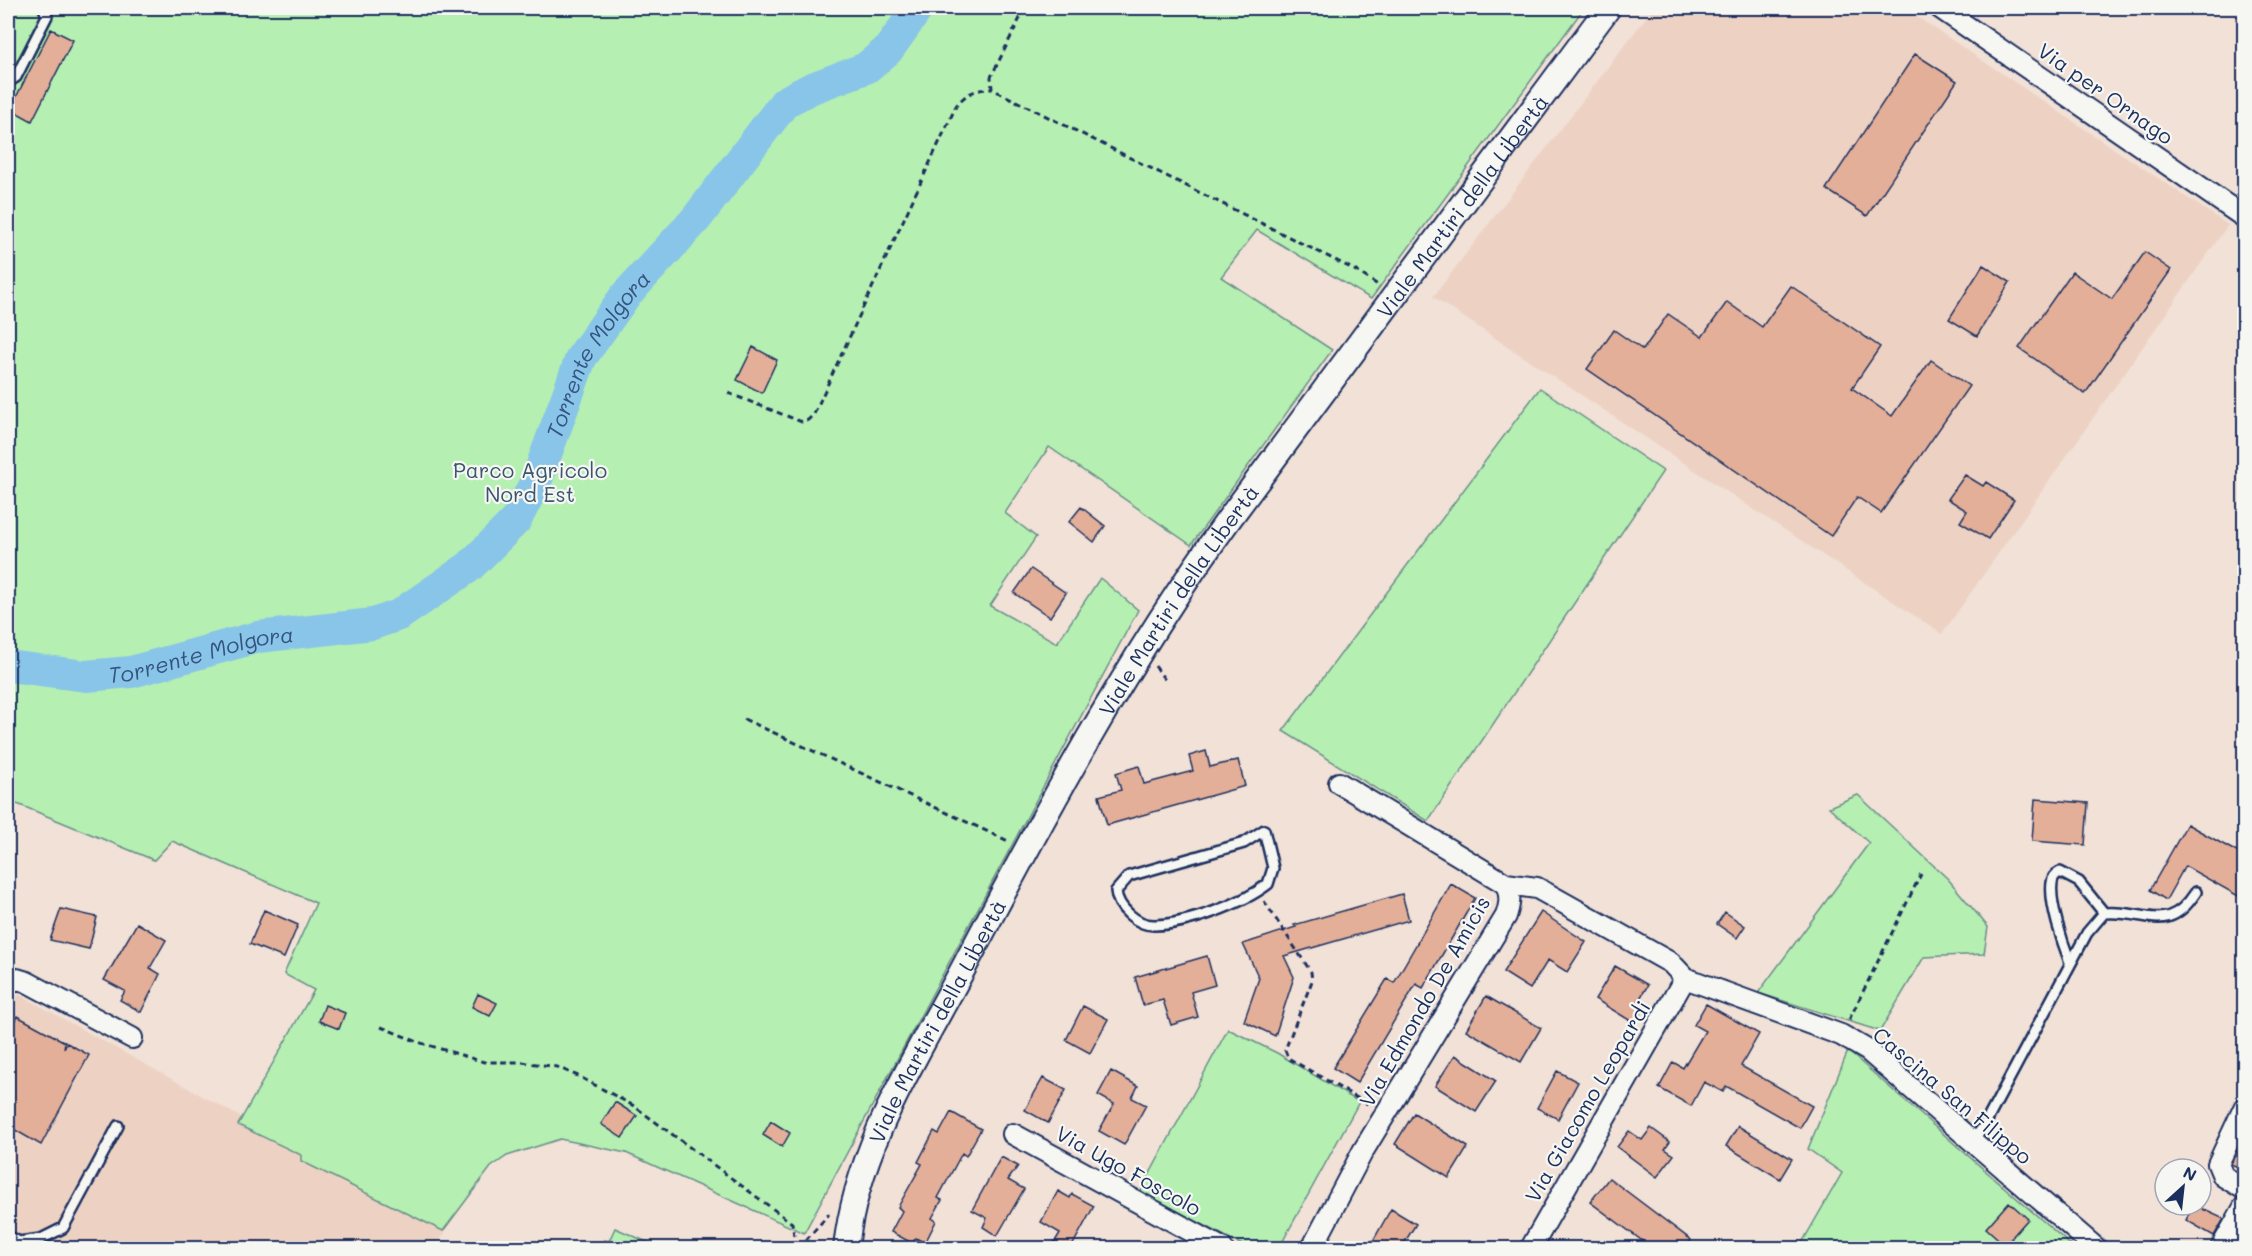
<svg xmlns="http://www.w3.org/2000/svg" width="2252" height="1256" font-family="Mali,sans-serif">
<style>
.built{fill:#edd2c4}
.green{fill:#b6efb2;stroke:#688f88;stroke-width:1.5}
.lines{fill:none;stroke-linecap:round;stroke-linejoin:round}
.river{stroke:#88c5e8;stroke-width:32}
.building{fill:#e4af98;stroke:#1b2f5e;stroke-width:1.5}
.service-casing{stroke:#1b2f5e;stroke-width:14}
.minor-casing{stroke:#1b2f5e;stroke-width:24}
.tertiary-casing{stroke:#1b2f5e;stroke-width:28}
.path{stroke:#1b2f5e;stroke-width:3;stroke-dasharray:6 4.5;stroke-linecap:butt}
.service{stroke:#f6f6f2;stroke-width:9}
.minor{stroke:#f6f6f2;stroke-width:20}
.tertiary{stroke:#f6f6f2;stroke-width:24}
.labels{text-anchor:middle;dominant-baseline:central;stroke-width:4.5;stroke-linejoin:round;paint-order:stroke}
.street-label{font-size:21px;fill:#1b2f5e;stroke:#f6f6f2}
.park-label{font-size:21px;fill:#3a556f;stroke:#f6f6f2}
.water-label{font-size:22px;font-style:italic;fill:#365480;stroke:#f6f6f2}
</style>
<rect width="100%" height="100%" fill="#f1e1d7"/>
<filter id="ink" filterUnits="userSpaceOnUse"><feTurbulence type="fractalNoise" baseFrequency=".0167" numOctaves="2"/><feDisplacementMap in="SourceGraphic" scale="12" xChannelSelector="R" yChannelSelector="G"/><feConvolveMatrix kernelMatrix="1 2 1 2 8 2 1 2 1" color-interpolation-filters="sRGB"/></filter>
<g filter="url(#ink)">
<path class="built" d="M 1653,8 L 1904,8 L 2228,225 L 1942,634 L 1433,297 Z
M 20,995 L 446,1231 L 435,1248 L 8,1248 L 8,1001 Z"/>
<path class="green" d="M 8,8 L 1584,8 L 1371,299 L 1257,230 L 1221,277 L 1332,350 L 1191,545 L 1049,447 L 1005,513 L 1036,537 L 990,606 L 1057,643 L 1100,578 L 1138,610 L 804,1233 L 626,1153 L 560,1139 L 507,1156 L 491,1167 L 443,1231 L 301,1161 L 301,1155 L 238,1125 L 314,990 L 284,974 L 316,903 L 172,841 L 154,860 L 20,805 L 8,802 Z
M 1540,388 L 1663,471 L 1428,821 L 1283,731 Z
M 1858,795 L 1948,879 L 1988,927 L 1984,954 L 1924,957 L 1880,1031 L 1758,993 L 1869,843 L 1829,807 Z
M 1228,1029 L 1277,1053 L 1359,1102 L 1279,1248 L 1248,1248 L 1140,1192 Z
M 1848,1051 L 2074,1248 L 1799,1248 L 1842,1173 L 1808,1149 Z
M 615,1228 L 661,1248 L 599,1248 L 604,1240 L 609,1241 Z"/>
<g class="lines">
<path class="river" id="s1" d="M 8,666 L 86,676 L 131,672 L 258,637 L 373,624 L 399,615 L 469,567 L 516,520 L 537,479 L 581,358 L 625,296 L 696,219 L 785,102 L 812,88 L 866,68 L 888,50 L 918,8"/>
</g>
<path class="building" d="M 51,29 L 73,40 L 32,121 L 10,109 Z
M 1915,54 L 1957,81 L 1867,216 L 1826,189 Z
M 2145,252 L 2171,270 L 2085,394 L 2019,348 L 2072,272 L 2112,299 Z
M 1983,265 L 2010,282 L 1977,336 L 1949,319 Z
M 1791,286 L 1880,347 L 1852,388 L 1892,416 L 1931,360 L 1969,386 L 1881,513 L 1857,497 L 1831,536 L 1587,369 L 1614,330 L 1643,350 L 1668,314 L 1702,337 L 1727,302 L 1762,327 Z
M 753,347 L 777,360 L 762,393 L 737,380 Z
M 1965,475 L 1983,486 L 1986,482 L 2014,500 L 1988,539 L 1960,522 L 1967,511 L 1948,499 Z
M 1081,507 L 1105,526 L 1094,542 L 1069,522 Z
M 1031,569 L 1066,593 L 1050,617 L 1014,593 Z
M 1206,751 L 1210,767 L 1238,760 L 1245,786 L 1107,825 L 1099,796 L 1121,790 L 1116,773 L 1139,766 L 1144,784 L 1193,771 L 1189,756 Z
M 2035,799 L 2088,803 L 2085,845 L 2032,841 Z
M 2187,824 L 2244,856 L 2244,888 L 2240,897 L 2185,866 L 2166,900 L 2150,890 Z
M 1451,884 L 1475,898 L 1423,988 L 1416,984 L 1357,1083 L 1333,1068 L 1387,979 L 1394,983 Z
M 1402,894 L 1409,920 L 1284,956 L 1294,977 L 1275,1036 L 1244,1021 L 1259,978 L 1243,944 L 1296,927 L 1294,925 Z
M 61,909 L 97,917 L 89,949 L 50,940 Z
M 264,910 L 298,925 L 284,958 L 250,944 Z
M 1541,912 L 1586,942 L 1567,972 L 1548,960 L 1530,989 L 1503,972 Z
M 1725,912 L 1745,926 L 1737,938 L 1717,924 Z
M 137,923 L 166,940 L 150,968 L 160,974 L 141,1012 L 120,1000 L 125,991 L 104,980 Z
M 1207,956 L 1215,985 L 1191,992 L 1198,1017 L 1171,1025 L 1163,1000 L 1143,1005 L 1135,977 Z
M 1615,966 L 1648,985 L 1639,1000 L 1646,1004 L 1634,1023 L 1595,999 Z
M 478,994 L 497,1003 L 490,1016 L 472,1007 Z
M 1486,996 L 1541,1028 L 1521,1062 L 1466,1030 Z
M 1706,1004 L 1759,1034 L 1741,1066 L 1812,1106 L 1800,1128 L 1726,1086 L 1723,1092 L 1704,1082 L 1691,1106 L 1659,1088 L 1673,1062 L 1683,1068 L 1705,1031 L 1694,1025 Z
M 325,1005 L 345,1013 L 339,1029 L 319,1021 Z
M 1083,1006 L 1108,1019 L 1090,1053 L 1066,1040 Z
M 17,1016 L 65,1042 L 64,1048 L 67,1043 L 89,1055 L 41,1145 L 8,1126 L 8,1034 Z
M 1455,1055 L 1496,1081 L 1476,1112 L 1435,1086 Z
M 1111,1071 L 1138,1086 L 1132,1098 L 1146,1105 L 1124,1145 L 1099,1131 L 1114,1104 L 1098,1095 Z
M 1557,1071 L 1578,1082 L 1558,1119 L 1537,1108 Z
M 1043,1078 L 1066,1090 L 1048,1123 L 1025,1110 Z
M 615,1102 L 637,1116 L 622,1138 L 601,1124 Z
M 951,1112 L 981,1129 L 966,1156 L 962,1153 L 938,1198 L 942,1200 L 932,1218 L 936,1221 L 925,1243 L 916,1238 L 912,1243 L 891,1232 L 902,1211 L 898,1207 L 922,1164 L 918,1162 L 934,1131 L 939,1134 Z
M 1414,1113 L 1468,1147 L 1449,1178 L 1395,1144 Z
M 771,1121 L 790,1133 L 782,1147 L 763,1135 Z
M 1738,1126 L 1792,1159 L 1780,1179 L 1726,1146 Z
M 1651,1128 L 1670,1142 L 1665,1149 L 1674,1155 L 1657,1177 L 1617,1147 L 1629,1131 L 1642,1140 Z
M 2244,1135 L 2244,1170 L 2231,1164 Z
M 1001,1157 L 1018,1166 L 1008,1180 L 1024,1189 L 997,1236 L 983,1227 L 987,1218 L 972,1210 Z
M 1609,1178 L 1691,1240 L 1685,1248 L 1652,1248 L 1590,1202 Z
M 1058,1191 L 1070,1198 L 1072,1194 L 1094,1206 L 1071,1248 L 1051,1248 L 1060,1233 L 1041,1222 Z
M 2009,1202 L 2028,1219 L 2005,1245 L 1986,1228 Z
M 2194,1205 L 2224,1219 L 2214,1236 L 2186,1220 Z
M 1391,1209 L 1416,1224 L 1401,1248 L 1369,1248 Z"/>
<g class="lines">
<g class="service-casing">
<path id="service" d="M 8,82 L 16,77 L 47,16 L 44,8
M 1264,830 L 1273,868 L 1268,884 C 1242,904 1188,924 1155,925 C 1137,926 1117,907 1116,891 L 1129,876 L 1244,843 Z
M 2070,962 C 2063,944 2049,903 2052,883 C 2052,877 2056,874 2060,872 L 2079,882 L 2104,913
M 1973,1140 L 1984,1126 L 2087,933 L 2104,913 C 2146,909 2167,937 2196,892
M 8,1236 L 19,1242 L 41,1239 L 63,1228 L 118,1126"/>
</g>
<g class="minor-casing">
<path id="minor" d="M 1940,8 L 2244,217
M 1506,884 L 1537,888 L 1671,963 L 1685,978 L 1841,1035 L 1867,1050 L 2096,1248
M 8,983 L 17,979 L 27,982 L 132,1038
M 2244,1108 L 2218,1164 L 2223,1176 L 2244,1189
M 1013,1134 L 1222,1248
M 1312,1248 L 1363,1151 L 1506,916 C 1510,904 1511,896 1506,884 L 1339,783
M 1531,1248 L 1685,978
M 2221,1248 L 2244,1207"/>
</g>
<g class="tertiary-casing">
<g id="tertiary">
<path id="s2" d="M 846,1248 C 857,1146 917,1056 964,967 C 1045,813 1127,660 1229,519 L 1608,8"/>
</g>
</g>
<path class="path" d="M 1025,8 L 991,77 L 992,89 L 1353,269 L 1378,285
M 728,393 L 802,422 L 808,420 L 814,414 L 956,106 C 966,93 976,89 992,89
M 1155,666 L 1165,680
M 744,719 L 1008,841
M 1264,901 L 1311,972 L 1312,981 L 1285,1050 L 1288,1058 L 1371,1106
M 1849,1020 L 1921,874
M 381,1027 L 418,1042 L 484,1062 L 522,1062 L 557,1067 L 578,1076 L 634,1106 L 792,1223 L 796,1248
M 799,1248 L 829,1214"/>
<use href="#service" class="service"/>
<use href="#minor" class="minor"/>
<use href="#tertiary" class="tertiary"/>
</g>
</g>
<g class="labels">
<g class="street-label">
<text transform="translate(2106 93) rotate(35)">Via per Ornago</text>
<text stroke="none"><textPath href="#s2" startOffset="1218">Viale Martiri della Libertà</textPath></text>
<text stroke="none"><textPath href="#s2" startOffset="732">Viale Martiri della Libertà</textPath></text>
<text transform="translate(1424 1001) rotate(-60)">Via Edmondo De Amicis</text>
<text stroke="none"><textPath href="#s2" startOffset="246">Viale Martiri della Libertà</textPath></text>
<text transform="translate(1953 1095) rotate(40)">Cascina San Filippo</text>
<text transform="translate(1587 1101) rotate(-60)">Via Giacomo Leopardi</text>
<text transform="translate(1129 1170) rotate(29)">Via Ugo Foscolo</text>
</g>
<g class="park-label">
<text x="530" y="469">Parco Agricolo<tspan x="530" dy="24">Nord Est</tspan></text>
</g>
<g class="water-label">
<text stroke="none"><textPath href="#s1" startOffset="736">Torrente Molgora</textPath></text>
<text stroke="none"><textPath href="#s1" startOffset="196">Torrente Molgora</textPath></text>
</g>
</g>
<rect width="2252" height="1256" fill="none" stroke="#f6f6f2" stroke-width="30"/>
<rect x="15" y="15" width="2222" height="1226" fill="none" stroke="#1b2f5e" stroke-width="2" filter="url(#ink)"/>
<g transform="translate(2183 1187) rotate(27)"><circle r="28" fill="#f6f6f2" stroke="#9ea6b7" stroke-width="1.5"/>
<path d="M0-4.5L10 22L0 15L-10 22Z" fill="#1b2f5e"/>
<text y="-9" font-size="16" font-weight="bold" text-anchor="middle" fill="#1b2f5e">N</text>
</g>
</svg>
